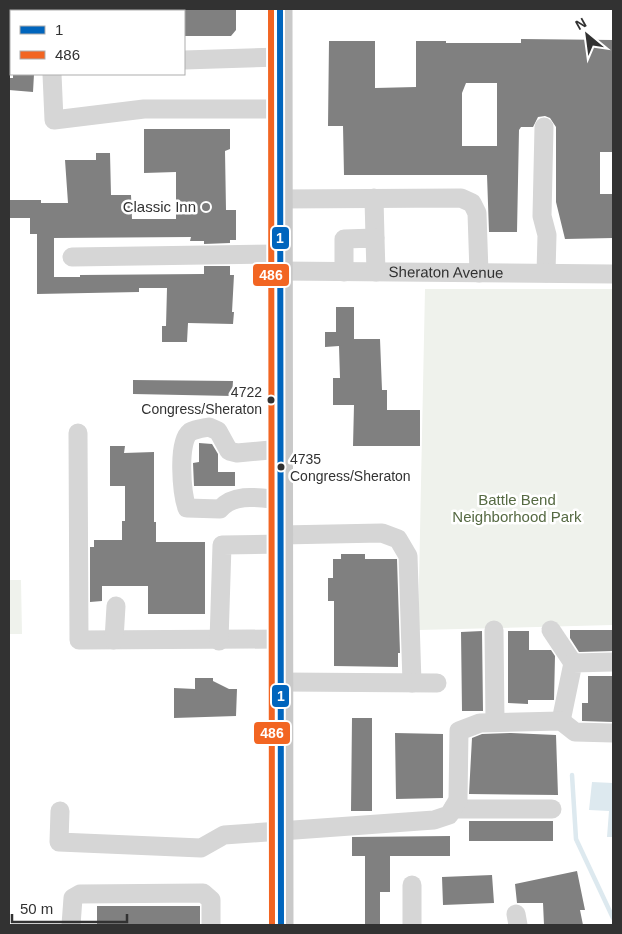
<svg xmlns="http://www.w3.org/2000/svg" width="622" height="934" font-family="Helvetica,sans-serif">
<rect width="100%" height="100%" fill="#fff"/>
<path fill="#eff2ec" d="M425,289H613V625L418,630Z
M9,580H21L22,634H9Z"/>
<path fill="#dde9ef" d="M592,782L613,783V837H607L609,811L589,810Z"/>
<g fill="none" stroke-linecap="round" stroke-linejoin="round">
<path stroke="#dde9ef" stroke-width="4.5" d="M572,775L576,839L613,918"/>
</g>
<path fill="#808080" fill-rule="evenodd" d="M184,9H236V30L231,36H185Z
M521,39L613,40V152H600V194H613V238L565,239L556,202V127L550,118L545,116L538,117L533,127H521L519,130L517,232H489L487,175H344L343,126H328L329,41H375V88L416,87V41H446V43H521ZM466,83H497V146H462V93Z
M13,74H34L33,92L9,90V78H13Z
M144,129H230V149L225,151L226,210H236V240H230V243L204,244V241H190L191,237L54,238V277H80V275L202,274H204V266H230V275H234L232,312H234L233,324L188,323L187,342H162V326H166L167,288H139V292L37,294V234H30V218H9V200H41V203H68L65,160H96V153H110L111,195H131L132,219H176V172L144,173Z
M336,307H354V339H380L382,390H387V410H420V446H353L354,405H333V378H340L339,346L325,347V332H336Z
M133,380L233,381L232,396L133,394Z
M199,443L212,444L218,454V472H235V486H194L193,463L199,462Z
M110,446H125L124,453L154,452V522H156V542H205V614H148V586H102V601L90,602V547H94V540H122V521H125V486H110Z
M341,554H365V559H397L400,653H398V667L334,666V601H328V578H333V559H341Z
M570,630H613V651L579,652L570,638Z
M482,631L483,711H462L461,632Z
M508,631H529V650H551L555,656L554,700H528V704L508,703Z
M588,676H613V722L582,721V703H588Z
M195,678H213V681L229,689H237L236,716L174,718V688L195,689Z
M352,718H372V811H351Z
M395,733L443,734V798L396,799Z
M511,733L556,735L558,795L469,794L472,738L482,734Z
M469,821H553V841H469Z
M450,836V856H390V892H380V925H365V856H352V837Z
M577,871L585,910H580L583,925H544L543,903H517L515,884Z
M492,875L494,903L443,905L442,877Z
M97,906H200V925H97Z"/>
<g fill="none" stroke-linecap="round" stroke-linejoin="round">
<g stroke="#d6d6d6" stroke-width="19">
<path d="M184,60L280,57"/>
<path d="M52,74L54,120L144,109H280"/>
<path d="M544,127L542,216L547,235L546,273"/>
<path d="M374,198L375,238"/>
<path d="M280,199L461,198L472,203L477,213L479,273"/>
<path d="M72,257L280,254"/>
<path id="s1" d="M280,271L613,274"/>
<path d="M344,272V239L375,238L376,272"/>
<path d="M78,433L79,640L281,639"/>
<path d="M281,449L237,453L229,451L218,431L209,427C204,428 195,429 190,432C177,442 182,494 187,508L220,509C235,492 260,498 281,500"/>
<path d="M281,535L382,533L398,539L408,556L412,683"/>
<path d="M494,630L495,722"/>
<path d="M551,630L573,663"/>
<path d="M114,640L116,606"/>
<path d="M219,641L222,545L281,544"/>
<path d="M281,682L437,683"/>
<path d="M561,721L573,663L613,662"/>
<path d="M453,809H552"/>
<path d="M60,811L59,842L201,848L224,835L434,820L449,815L458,800L459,731L480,723L561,721L575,732L613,733"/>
<path d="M516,914L518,925"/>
<path d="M71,925L73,898L80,894L203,893L211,900V925"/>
<path d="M412,925V885"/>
</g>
<path stroke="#c9c9c9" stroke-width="25" d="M280,9L281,925"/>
<defs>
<path id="bus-1" d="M280,9L281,925"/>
<path id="bus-2" d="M271,9L272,925"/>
</defs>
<use href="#bus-1" stroke="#fff" stroke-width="10"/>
<use href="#bus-2" stroke="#fff" stroke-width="10"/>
<use href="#bus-1" stroke="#0065bd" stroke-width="6"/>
<use href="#bus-2" stroke="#f26522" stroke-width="6"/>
</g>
<circle fill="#7a7a7a" stroke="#fff" stroke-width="2" cx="206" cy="207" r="5"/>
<g fill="#323232" stroke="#fff" stroke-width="2">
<circle cx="271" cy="400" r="4.5"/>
<circle cx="281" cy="467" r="4.5"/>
</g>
<g text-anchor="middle" stroke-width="5" stroke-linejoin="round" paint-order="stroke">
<g font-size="14" fill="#323232" stroke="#fff" text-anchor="end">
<text x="262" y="397">4722<tspan x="262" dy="17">Congress/Sheraton</tspan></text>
<text x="290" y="464" text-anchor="start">4735<tspan x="290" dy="17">Congress/Sheraton</tspan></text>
</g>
<g font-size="15" fill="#323232" stroke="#fff" text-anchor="end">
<text x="196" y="212">Classic Inn</text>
</g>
<g font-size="15" fill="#323232" stroke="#fff">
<text dy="5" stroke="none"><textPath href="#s1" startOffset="166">Sheraton Avenue</textPath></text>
</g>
<g font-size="15" fill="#566a43" stroke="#fff">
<text x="517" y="505">Battle Bend<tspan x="517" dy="17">Neighborhood Park</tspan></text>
</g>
</g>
<g stroke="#fff" stroke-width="2">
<rect x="271" y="226" width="19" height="24" rx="5" fill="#0065bd"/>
<rect x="252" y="263" width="38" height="24" rx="5" fill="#f26522"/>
<rect x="271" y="684" width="19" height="24" rx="5" fill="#0065bd"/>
<rect x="253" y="721" width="38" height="24" rx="5" fill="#f26522"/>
</g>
<g font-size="14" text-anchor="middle" font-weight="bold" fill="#fff">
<text x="280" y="243">1</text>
<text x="271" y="280">486</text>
<text x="281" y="701">1</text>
<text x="272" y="738">486</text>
</g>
<rect width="622" height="934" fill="none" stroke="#323232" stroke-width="20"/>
<rect x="10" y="10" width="175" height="65" fill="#ffffff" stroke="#adadad"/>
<rect x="20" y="26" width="25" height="8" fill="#0065bd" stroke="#adadad"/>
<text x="55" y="35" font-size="15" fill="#323232">1</text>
<rect x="20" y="51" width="25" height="8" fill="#f26522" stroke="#adadad"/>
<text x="55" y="60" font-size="15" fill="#323232">486</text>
<g transform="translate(587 35) rotate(331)" stroke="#ffffff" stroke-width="4" paint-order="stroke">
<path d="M0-4L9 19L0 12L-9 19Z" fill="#323232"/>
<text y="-8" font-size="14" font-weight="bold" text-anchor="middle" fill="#323232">N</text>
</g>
<path d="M12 914v8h115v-8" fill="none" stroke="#323232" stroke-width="2.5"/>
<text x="20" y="914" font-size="15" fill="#323232" stroke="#ffffff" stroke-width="4" paint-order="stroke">50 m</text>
</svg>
